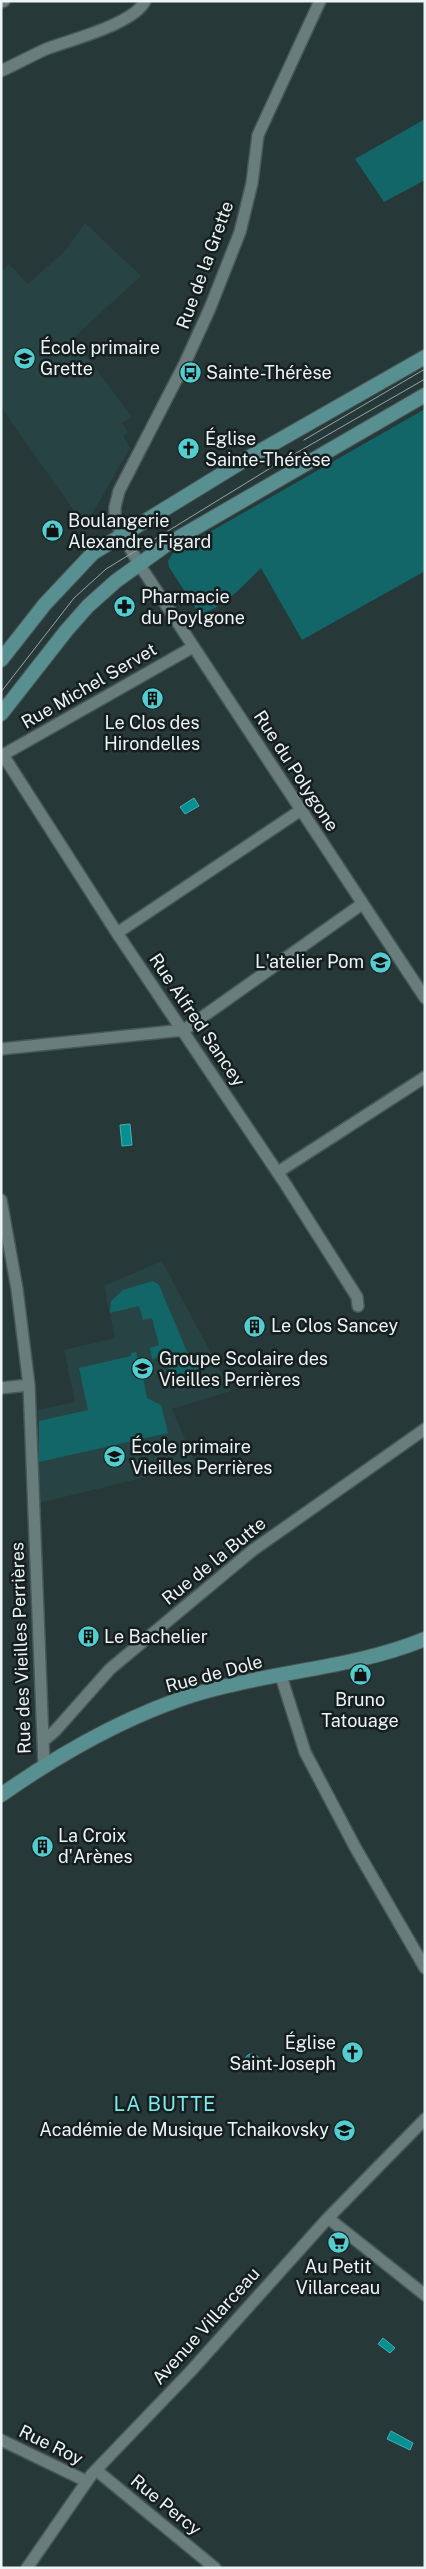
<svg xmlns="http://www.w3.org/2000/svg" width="426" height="2569" font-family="'Public Sans',sans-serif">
<rect width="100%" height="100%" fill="#273839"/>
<path fill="#284343" d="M85,223L141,276L73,338L132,417L122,423L128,432L123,436L130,448L90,517L86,515L82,522L1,407V272L9,264L28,284L65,251Z
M162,1261L231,1391L172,1409L196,1465L39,1503L38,1410L75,1402L64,1350L115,1338L104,1286Z"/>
<path fill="#136668" d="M425,119V180L384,202L355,159Z
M425,409V571L302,640L261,568C244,585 224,607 200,615L169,567L168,561L173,553Z
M153,1281L159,1285L188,1354L205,1353L209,1367L171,1377L167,1362L159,1357L152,1359L150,1348L159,1345L152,1318L143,1320L139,1306L110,1313L111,1301L123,1290Z
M136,1352L140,1365L142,1367L141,1368L147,1398L161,1405L168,1433L39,1462V1421L88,1410L79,1368L131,1356V1353Z"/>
<path fill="#079093" stroke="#4baeb0" d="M194,798L199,806L185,814L180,807Z
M130,1124L132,1145L122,1146L120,1125Z
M244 2062a8 8 0 1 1 16 0a8 8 0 1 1-16 0Z
M383,2338L395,2348L390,2353L378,2344Z
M391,2431L413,2443L410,2450L387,2439Z"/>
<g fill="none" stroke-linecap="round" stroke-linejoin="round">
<defs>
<path id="minor" d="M320,1L258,135L252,183L240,232L210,308L185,363L119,491L115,507V521L139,564L425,998
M1,2L4,1
M1,71C16,64 31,56 46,49C70,40 134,24 145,1
M3,755L117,933L286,1185L357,1297L358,1306
M1,756L193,647
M117,933L301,810
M1,1049L184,1030L362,904
M278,1172L425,1077
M1,1200L17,1289L29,1385L44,1766
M1,1388L29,1385
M281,1676L305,1752L355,1847L425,1968
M43,1741L55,1731L110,1669L253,1550L425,1429
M328,2218L425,2295
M1,2440L86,2481
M96,2470L215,2568
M27,2568L92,2474L190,2372L328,2218L425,2119"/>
<path id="secondary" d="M1,660L45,604L93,553L248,458L425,357
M1,714L66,631L88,606L116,581L166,545L425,395
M1,1795C61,1753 125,1716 196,1694C271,1671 352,1669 425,1639"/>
</defs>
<use href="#minor" stroke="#485757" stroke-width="14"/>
<use href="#secondary" stroke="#485757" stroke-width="16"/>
<use href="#minor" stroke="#697d7d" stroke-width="11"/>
<use href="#secondary" stroke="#589092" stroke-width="14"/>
<path stroke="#96a3a3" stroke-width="1" d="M304,440L425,369
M1,692L74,598L106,569L277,464L425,379"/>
</g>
<defs>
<symbol id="school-disc" viewBox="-11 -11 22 22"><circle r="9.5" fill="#52cdd0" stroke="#161e1e"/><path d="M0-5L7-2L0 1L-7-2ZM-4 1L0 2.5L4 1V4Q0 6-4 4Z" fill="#111"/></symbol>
<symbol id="bus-disc" viewBox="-11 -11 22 22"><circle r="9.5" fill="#52cdd0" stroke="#161e1e"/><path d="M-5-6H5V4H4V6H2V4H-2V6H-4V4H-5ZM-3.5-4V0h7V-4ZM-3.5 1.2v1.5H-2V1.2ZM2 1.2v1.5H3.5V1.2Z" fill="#111"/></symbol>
<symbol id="church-disc" viewBox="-11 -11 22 22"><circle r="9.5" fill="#52cdd0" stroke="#161e1e"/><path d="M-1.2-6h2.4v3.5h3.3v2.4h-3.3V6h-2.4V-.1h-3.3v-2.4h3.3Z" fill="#111"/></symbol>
<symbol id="shop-disc" viewBox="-11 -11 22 22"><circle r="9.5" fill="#52cdd0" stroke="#161e1e"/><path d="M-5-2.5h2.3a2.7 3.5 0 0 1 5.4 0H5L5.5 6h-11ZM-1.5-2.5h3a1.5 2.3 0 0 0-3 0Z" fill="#111"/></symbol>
<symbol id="pharmacy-disc" viewBox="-11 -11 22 22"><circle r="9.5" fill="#52cdd0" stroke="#161e1e"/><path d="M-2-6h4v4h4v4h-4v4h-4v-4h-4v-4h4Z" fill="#111"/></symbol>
<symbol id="building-disc" viewBox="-11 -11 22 22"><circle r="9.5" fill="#52cdd0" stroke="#161e1e"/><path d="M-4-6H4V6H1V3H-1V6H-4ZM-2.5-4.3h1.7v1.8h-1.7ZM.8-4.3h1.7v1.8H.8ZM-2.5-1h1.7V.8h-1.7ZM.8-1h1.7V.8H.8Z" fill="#111"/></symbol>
<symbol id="supermarket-disc" viewBox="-11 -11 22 22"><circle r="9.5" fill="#52cdd0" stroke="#161e1e"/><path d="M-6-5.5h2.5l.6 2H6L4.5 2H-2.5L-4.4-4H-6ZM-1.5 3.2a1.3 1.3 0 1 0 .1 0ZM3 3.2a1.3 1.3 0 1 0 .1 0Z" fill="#111"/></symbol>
</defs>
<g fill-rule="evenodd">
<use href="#school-disc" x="12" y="346" width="25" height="25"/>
<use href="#bus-disc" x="178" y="360" width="25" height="25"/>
<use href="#church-disc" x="176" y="436" width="25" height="25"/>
<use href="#shop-disc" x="40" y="518" width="25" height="25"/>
<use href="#pharmacy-disc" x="112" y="594" width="25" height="25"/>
<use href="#building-disc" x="140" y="686" width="25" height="25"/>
<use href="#school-disc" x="368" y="950" width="25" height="25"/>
<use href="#building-disc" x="242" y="1314" width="25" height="25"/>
<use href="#school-disc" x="130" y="1356" width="25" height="25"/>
<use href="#school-disc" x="102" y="1444" width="25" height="25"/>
<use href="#building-disc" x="76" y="1624" width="25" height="25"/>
<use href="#shop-disc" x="348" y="1662" width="25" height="25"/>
<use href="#building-disc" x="30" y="1834" width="25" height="25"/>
<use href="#church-disc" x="340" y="2040" width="25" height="25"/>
<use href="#school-disc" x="332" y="2118" width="25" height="25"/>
<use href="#supermarket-disc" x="326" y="2230" width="25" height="25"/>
</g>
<g text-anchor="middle" stroke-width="5" stroke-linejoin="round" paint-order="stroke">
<g font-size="18" fill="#ebf5f5" stroke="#161e1e">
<text transform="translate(205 265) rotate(-70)" y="6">Rue de la Grette</text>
<text transform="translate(89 686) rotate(-30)" y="6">Rue Michel Servet</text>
<text transform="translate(296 771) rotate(57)" y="6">Rue du Polygone</text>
<text transform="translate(197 1020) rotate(56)" y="6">Rue Alfred Sancey</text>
<text transform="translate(214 1561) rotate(-39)" y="6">Rue de la Butte</text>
<text transform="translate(21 1648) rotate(-92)" y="6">Rue des Vieilles Perrières</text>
<text transform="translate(214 1674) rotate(-15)" y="6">Rue de Dole</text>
<text transform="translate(206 2326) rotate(-48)" y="6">Avenue Villarceau</text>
<text transform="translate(51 2445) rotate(26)" y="6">Rue Roy</text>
<text transform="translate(166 2505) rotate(39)" y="6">Rue Percy</text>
</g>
<g font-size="18" fill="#ebf5f5" stroke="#161e1e" text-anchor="start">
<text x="40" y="354">École primaire<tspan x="40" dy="21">Grette</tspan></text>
<text x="206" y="379">Sainte-Thérèse</text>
<text x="205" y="445">Église<tspan x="205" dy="21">Sainte-Thérèse</tspan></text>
<text x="68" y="527">Boulangerie<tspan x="68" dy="21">Alexandre Figard</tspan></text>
<text x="141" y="603">Pharmacie<tspan x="141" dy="21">du Poylgone</tspan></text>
<text x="152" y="729" text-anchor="middle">Le Clos des<tspan x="152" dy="21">Hirondelles</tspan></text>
<text x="364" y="968" text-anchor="end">L'atelier Pom</text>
<text x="271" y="1332">Le Clos Sancey</text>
<text x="159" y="1365">Groupe Scolaire des<tspan x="159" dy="21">Vieilles Perrières</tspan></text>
<text x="131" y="1453">École primaire<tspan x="131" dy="21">Vieilles Perrières</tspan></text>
<text x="104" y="1643">Le Bachelier</text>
<text x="360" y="1706" text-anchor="middle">Bruno<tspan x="360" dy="21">Tatouage</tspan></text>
<text x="58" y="1842">La Croix<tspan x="58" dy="21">d'Arènes</tspan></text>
<text x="336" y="2049" text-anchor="end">Église<tspan x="336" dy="21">Saint-Joseph</tspan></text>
<text x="329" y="2136" text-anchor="end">Académie de Musique Tchaikovsky</text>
<text x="338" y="2273" text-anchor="middle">Au Petit<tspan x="338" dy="21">Villarceau</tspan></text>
</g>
<g font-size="20" letter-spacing="1" fill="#7de9ec" stroke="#161e1e">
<text x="165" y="2111">LA BUTTE</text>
</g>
</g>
<rect width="426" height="2569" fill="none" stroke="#ebf5f5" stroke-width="5"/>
</svg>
